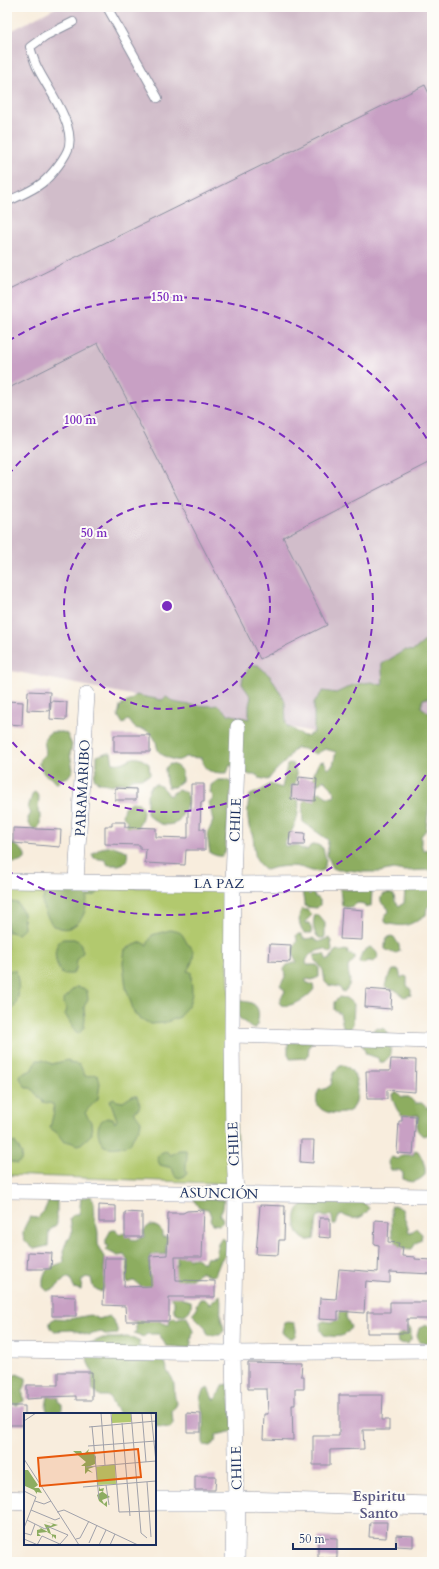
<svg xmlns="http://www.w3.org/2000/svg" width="439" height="1569" font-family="Cardo,serif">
<rect width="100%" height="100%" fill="#fdfcf7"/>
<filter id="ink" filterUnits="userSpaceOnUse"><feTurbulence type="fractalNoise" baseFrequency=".025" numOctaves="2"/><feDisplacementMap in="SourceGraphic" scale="8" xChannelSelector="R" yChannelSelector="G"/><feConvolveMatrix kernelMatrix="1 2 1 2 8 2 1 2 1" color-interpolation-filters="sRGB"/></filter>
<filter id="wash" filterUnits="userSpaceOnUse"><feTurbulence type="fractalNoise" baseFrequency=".012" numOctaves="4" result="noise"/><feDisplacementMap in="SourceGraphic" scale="16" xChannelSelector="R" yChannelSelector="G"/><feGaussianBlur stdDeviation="0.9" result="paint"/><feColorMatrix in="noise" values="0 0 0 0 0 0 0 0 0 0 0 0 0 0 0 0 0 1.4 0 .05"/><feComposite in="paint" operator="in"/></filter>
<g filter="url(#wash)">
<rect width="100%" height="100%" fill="#f8eddd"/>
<path fill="#d1bdca" d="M57,7H432V756L7,670V33Z"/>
<path fill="#b2c96e" stroke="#667c66" d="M7,887L224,888L239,1184L7,1175Z"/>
<path fill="#8dad61" stroke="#546e60" d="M426,640L432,643V697L423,699L421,707L432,715V795L429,806L426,830L421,836V843L423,850L432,849V870L404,871L393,869L380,872H363L348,870H338L333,868L327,855L328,840L303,822C302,803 301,797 320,792L327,797H334L335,794L332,788L324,780L319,784H315C311,776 316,769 319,762L324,761L328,769L333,765L336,752L325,749L316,754L304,749L296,748C290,753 289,758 284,763C277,769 274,772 268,780L259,778L257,775H250L230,765L227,773C220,773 208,773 205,767C203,764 203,761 201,758L185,757C180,761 176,761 171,759C150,751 162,745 151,734C144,727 139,731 134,727C132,725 131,722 128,720L123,724L118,716L120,706L131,700L136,695L162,700L166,697C169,698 171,701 174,702C184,705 207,707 218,705L228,714L249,719V705L251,697L242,684L243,677L251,665H258L271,677L285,701L286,724L288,727C300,730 300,742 314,732V702L323,691L336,693L353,685L371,682L382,685C384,679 381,670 382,664L405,650L413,651Z
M51,732H63L67,734L72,745L70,754L73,770L68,777L61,779L58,783H55L51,778L44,774L39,764L40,759L45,755C48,745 38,740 51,732Z
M105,753H111L113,763C130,766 130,749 149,764L150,775L141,778L132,779L127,783H117L111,785C106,783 102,784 98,782C91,779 95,774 96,769C97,765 97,760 97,756Z
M292,763C297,769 297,777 295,785L290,787C292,789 296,792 297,794C303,810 293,832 284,844L285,846H292L296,845L302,849L307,850L310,846L316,844L323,848L326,860L324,870C313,874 309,869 299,867C289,865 275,867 266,870C253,862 255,851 253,837C252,833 250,830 249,826C247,814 247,807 250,795L262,790L270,784L282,788L287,765Z
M170,764L175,765L182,771V781L174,787H168L166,782L165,768Z
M218,780H226L232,783L226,841C226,855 224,860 210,853L207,835L213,821L209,802L212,801L213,796L210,793L211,785Z
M156,784C163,787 166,790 169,796L177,790L186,792C191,805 184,811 178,822C164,828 158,824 147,814V795L151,786Z
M35,792L39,796L38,813L40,814V824L37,830C31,828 28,824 28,818L31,813L28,809C28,807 32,795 33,793Z
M132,802L139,803L143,811C143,820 138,824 136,832L127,827V821L122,816L124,807Z
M13,844C19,847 26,851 25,859C19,863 13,865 7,860V845Z
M113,846L127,851L128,858L127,862L119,865H108L105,860L94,858L92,854L101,848Z
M432,883V903L427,908L426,915C408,926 406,928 386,923L384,919L386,914L389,912L388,908C375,902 381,889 394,895L395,901L399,906L404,903L405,890Z
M48,889L99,890L96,895L87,897C87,910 82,924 69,928C64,930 58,927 53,926C45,913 37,903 48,889Z
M340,889L372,891L371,906L366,908L364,904L358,903C352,906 349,909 342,906Z
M302,890L312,891L315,897L318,898L320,900V905L317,908L306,907L304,903Z
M7,901L17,903L23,912L24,929L18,934L7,931Z
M302,909L307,910L312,915L306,921V923H310L312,933H304C299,928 297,915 302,909Z
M315,915H318L325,923V936L324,938H319C313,933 312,923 315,915Z
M170,930C183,932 181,933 187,943C189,947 189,943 191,947C197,955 191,965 187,971L191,972C191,983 194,994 189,1004C186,1009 182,1011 180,1017L164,1023L150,1024L135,1015L126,988L123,963L125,949L142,942L147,945L152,935Z
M299,934H301L304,939L313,938L318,942L329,938L331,941L332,951L330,953L325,949C316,951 308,953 306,962L307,965H317L319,968V977L312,980L306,979V982L313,985L314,989C308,998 292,1008 281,1005L279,1002L285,991L280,985L285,977L284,969L287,965L297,962C293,956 290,948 297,942L296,935Z
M391,936L394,937L399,945L400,951C395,955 390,952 385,949C385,943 385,938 391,936Z
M63,939H74L80,942L83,952L77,960L76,969L73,974H62C55,965 51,945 63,939Z
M370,947C377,951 381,956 374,962L368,961L363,964L359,962C360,954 364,950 370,947Z
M337,950L341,952L345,950L348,951V954L355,956V959L348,967C348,978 354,982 344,992L342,991L339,987L328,985L325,982L323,970L314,958L315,955L324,954L327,960L330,959L334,952Z
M12,970L16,971C20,989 21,1003 7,1016V971Z
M393,970H399L401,978L404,976L407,977V985L411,990V995L404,997L397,992L396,990L385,987L387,979Z
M76,987L83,988L87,991L88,999L84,1007L85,1018L84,1027L79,1034L76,1033L65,1014L67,1010L64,1004V998L68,996L69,993Z
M339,997L346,998L354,1004L353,1024L349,1031L344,1030L340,1014L334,1010V1002Z
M238,998L241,1001C260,1002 261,1012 256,1028H251L236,1015Z
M375,1028L385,1029L391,1043V1055L384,1062H379L378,1058L366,1054L362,1044L365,1032L373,1031Z
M313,1040L309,1047L308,1056L306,1058L290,1059L288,1054V1043Z
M37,1060H43L52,1064L68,1060L70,1063L80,1065L85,1076H88L95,1074L98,1076L100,1083L98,1099L88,1109L85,1113L91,1122L92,1134L81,1144L77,1145L70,1142H64L57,1133L50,1128L54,1111L53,1104L43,1102L31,1088H26L20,1078V1075L32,1070Z
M342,1065C348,1065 353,1072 355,1077C357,1081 357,1085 357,1089C357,1095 357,1103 353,1108C346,1118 306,1116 319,1090L325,1089L331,1085C332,1077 334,1069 342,1065Z
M395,1092L398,1093L402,1097H409L415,1103H422L427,1108L432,1107V1133L423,1136C412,1127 419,1126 418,1115C414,1115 412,1116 408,1116C398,1118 394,1103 392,1096Z
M132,1096H137L140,1105L138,1110H135V1113L141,1121C141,1131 132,1134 131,1143C123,1147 113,1149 104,1146C95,1135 95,1116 113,1118L115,1123L117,1120L110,1100L114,1098L117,1101L123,1102Z
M15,1142L22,1154L21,1161L17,1164L9,1161L7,1162V1145Z
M179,1150H186C189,1159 184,1165 187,1173L185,1176L179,1178L175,1176L172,1168L160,1165L157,1158C159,1154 161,1152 166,1151L171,1155Z
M415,1150L418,1151C423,1159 426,1166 425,1175C418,1182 411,1184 403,1179V1173L399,1170H391C388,1165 386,1161 392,1157L397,1159L402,1155H413Z
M91,1196C96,1205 94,1212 95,1221C96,1225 98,1229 98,1233C98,1244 97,1250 105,1256L104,1270L107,1283L101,1292L93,1287L91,1278L86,1277L82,1280L81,1290L74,1288L70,1278H66L54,1289L47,1291L43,1287C42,1268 49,1268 64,1262L63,1251L67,1240L70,1238L72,1232L70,1218L74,1214H79L81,1198Z
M194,1197L224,1200L223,1208L220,1214V1216L222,1217L223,1222L219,1225L213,1224L210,1220L211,1216L208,1209C200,1209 195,1206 194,1197Z
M315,1197L325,1203L330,1199L336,1203L349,1204L352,1201L364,1203L369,1208C364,1220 351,1221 342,1214L339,1216L336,1224H333L332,1217L330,1215L326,1217L320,1215L317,1219L314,1239C297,1246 291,1219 299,1208C303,1203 310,1201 315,1197Z
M57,1200V1224L49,1231L48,1246L34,1249C19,1238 21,1232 30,1217L37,1218L44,1211L48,1202Z
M394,1205L402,1209C404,1218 407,1223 409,1232H412L416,1228L422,1234L421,1240L416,1243L412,1249H401L392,1236L391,1206Z
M150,1225C157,1226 163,1228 162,1237H169L168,1241L166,1243V1254L150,1255L149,1275L152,1279L174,1266L177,1265V1256L185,1255L190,1259L196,1258L202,1262H205L206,1258L216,1257L218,1244L221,1238L224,1239L227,1243L226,1255L221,1260L215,1275L211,1276L201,1272L192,1279H183L182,1298L183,1299L191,1301C192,1308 190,1312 184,1315L178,1314L174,1311V1301L170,1296L143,1288L134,1281L128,1283L127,1282C125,1272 132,1264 124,1255L118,1256L106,1250L109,1246L106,1245V1239L111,1230H116L120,1235L122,1233L128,1234L132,1240L134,1239L136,1240L139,1238L144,1237V1230Z
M220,1295C222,1302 220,1311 221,1318C222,1323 224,1326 224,1331L220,1335H208L205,1327L192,1314L197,1308L196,1305L200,1299H205L210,1304Z
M340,1309L347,1310L346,1317L351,1327C346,1339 335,1337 324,1335L321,1331L320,1323L324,1321L331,1322L339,1319Z
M90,1315L99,1319L109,1316C114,1320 117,1327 118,1334L107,1335L101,1332L89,1335L72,1330L54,1331L50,1328V1322L54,1318L70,1319Z
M159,1317L160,1322L169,1325L170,1319L175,1317L176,1319L182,1317H187L193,1331L190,1348L166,1346L159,1334H147L143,1337L134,1333L136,1331V1322L129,1321V1320Z
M288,1322L294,1323C301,1338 289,1343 282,1332L284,1323Z
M427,1325L432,1327V1343L428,1344L419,1342L417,1336L419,1328Z
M408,1326L411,1329V1340L407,1344L398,1343L397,1337L398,1335L404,1333Z
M126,1337L132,1338L140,1342L138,1346C151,1350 167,1355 167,1371C179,1384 171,1391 177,1404L172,1412L173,1424L170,1428L155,1426V1414H119L108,1396H101L93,1391L92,1371L88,1363L85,1345L103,1338H120Z
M17,1374L26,1378C27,1387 22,1389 23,1394C23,1396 24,1399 24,1401L17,1405L13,1404L11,1397L13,1390L10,1388L9,1385L11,1377Z
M228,1384L234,1431L216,1435V1441L210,1446L203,1445V1414L200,1400L201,1395L203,1391L208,1388L213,1399H216C220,1394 219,1390 223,1385Z
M48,1396H56L59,1398V1402L62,1404V1410L58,1414H48L46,1407Z"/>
<g id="blocks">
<path fill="#c8a0c4" d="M425,85L432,100V461L283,537L327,625L260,659L98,343L7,389V291Z
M28,691L50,692L49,711L27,710Z
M7,701L23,702L22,725L7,724Z
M51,701L67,702L66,720L50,719Z
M114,735H150V752H114Z
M299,777L317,779L315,801L291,799L292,785L298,786Z
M191,784H204V802H201L200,829H205V850H186L185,865L145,863L146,849H140V845L105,844V826H112V822H125V827L156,828V837L188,838V809H191Z
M115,788L136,789V800H115Z
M13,828L61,830L60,847L13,843Z
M290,832L305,833L304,845H289Z
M342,908L363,910L362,940L340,939Z
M270,944L291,945L290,962L269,961Z
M366,989L392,991L391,1009L365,1007Z
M391,1059L416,1060L415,1092L387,1090V1099H367L366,1071H390Z
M402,1115L416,1116L413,1154L397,1153L399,1121H402Z
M301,1140H314L313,1163L300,1162Z
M99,1205L116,1206V1222H99Z
M260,1205L285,1206L284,1240H279L278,1255L256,1254Z
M204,1210L202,1257H175L176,1280L215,1281V1297H169V1321H126L125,1306L103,1305L105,1258H125L124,1287L151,1286L150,1256L167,1255L168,1213H183L187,1211Z
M125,1212L142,1213V1237H125Z
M320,1218H330V1238L319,1237Z
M375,1220L389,1221L388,1242L399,1243L398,1247H403L402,1256L415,1257V1259L432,1260V1274L390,1272V1283L366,1281L364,1313L338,1311V1320L319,1319L320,1298L336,1299L339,1269L378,1272L379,1245L374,1244Z
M28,1252L52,1253L51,1269H27Z
M52,1296L76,1297V1316H52Z
M390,1302H432V1319H407V1333H367V1312H390Z
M248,1362L302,1363L301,1376H304V1389H295V1405H292L293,1440L263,1439L264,1414H268L267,1389H248Z
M58,1372H92V1400H76V1396L42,1397V1398L27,1399V1385H58Z
M339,1395H383L382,1420H389V1430H363L364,1449L330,1450V1465H313V1436H339Z
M7,1406H25V1425H7Z
M187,1413L201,1414V1432H187Z
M195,1476H216L215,1490H195Z
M370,1522H387L386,1538L369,1537Z
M396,1535L413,1536V1547L396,1546Z
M318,1537L337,1538V1558H318Z"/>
</g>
</g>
<g filter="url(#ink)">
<use href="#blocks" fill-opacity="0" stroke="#8a8e9e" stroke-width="1"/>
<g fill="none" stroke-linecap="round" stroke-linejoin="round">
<defs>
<path id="service" d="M107,7L158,98
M7,202C18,196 32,191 42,183C51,176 67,156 69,146C74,122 47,88 37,67C34,61 32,53 30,47L45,36L73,22"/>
<path id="minor" d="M7,881L233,884L432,883
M76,881L87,694
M232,1035L432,1041
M7,1191L432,1196
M7,1350L233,1353L432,1351
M236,1501L233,1353L236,1194L233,1135L232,1035L233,884L238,727"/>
<path id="tertiary" d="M7,1500L25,1501
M155,1501H236L432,1506
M235,1562L236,1501"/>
</defs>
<use href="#service" stroke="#8a8e9e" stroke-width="10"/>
<use href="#minor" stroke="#8a8e9e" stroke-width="16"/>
<use href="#tertiary" stroke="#8a8e9e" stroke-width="20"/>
<use href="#service" stroke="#fff" stroke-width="8"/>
<use href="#minor" stroke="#fff" stroke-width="15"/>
<use href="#tertiary" stroke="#fff" stroke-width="19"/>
</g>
</g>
<g fill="none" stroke="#7b2cbf" stroke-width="2" stroke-dasharray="7 5">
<circle cx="167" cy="606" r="103"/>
<path d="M8 475A206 206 0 1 1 8 737"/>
<path d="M432 765A309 309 0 0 1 8 871M8 341A309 309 0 0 1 432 447"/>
</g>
<g text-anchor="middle" stroke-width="4" stroke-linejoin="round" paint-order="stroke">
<g font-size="14" fill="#1b2f5e" stroke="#fdfcf7">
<text transform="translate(82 788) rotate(-87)" y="5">PARAMARIBO</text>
<text transform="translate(235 820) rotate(-88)" y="5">CHILE</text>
<text x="219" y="888">LA PAZ</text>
<text transform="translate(233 1144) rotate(-92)" y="5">CHILE</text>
<text transform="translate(219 1193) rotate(1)" y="5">ASUNCIÓN</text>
<text transform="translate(236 1468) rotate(-91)" y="5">CHILE</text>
</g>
<g font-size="15" font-weight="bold" fill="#585782" stroke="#fdfcf7">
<text x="379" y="1501">Espiritu<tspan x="379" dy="17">Santo</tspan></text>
</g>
</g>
<g transform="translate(24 1413)">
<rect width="132" height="132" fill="#f8eddd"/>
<path d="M88,0H107V9L88,10ZM91,51L92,71L73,72L72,54Z" fill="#b2c96e"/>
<path d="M65,36L64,39L69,40L72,44L71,51L64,54H70L64,56L69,60L64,58L61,61V53H57L62,49L49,38H57L59,42ZM0,57H4L14,72L10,75H15L18,80L13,79V81L10,77L1,73ZM75,73L76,76L80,75L79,79L86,84L78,87L80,91L83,88V94L75,88L73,82L79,78H75ZM20,108L34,112L25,115L27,121L32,122V126L29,123L28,126V122L23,119L14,120L17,123H13V117L17,116L15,114L24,119L20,111L27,113L29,111Z" fill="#8dad61"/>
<path fill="none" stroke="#a0a1aa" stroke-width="1" d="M77,0L81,52M87,0L95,99L132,98M107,0L117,120L123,125M118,0L122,49M127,0L132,49M0,8L12,0M98,10L106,103M68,13L75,86M65,14L132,8M64,33L132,28M0,46L55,132M62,54L132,48M123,69L127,124M82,72L85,92M59,74L132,68M0,78L12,84L0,115M11,88L20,91L27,88M7,97L31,107L36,105M33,99L40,97L114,132M3,107L21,116L25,114L44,122M0,120L7,122L11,111M0,126L14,132M52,126L56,125L65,108M65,130L73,112M36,131L44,122M13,132L18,123L38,132M75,132L82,117M86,132L91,121"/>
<path fill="#e8590c" fill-opacity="0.15" stroke="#e8590c" stroke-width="2" d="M114,36L117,64L16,73L14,45Z"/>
<rect width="132" height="132" fill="none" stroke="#1b2f5e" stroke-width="2"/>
</g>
<circle cx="167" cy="606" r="6" fill="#7b2cbf" stroke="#fdfcf7" stroke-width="2"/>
<g font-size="12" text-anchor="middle" font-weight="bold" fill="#7b2cbf" stroke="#fdfcf7" stroke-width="4" stroke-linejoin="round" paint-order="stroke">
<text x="167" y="301">150 m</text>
<text x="80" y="424">100 m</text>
<text x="94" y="537">50 m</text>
</g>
<rect width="439" height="1569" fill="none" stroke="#fdfcf7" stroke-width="24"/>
<path d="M293 1543v6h103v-6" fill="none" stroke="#1b2f5e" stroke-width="2"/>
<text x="299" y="1543" font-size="12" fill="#1b2f5e" stroke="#fdfcf7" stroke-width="3" paint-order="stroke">50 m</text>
</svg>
